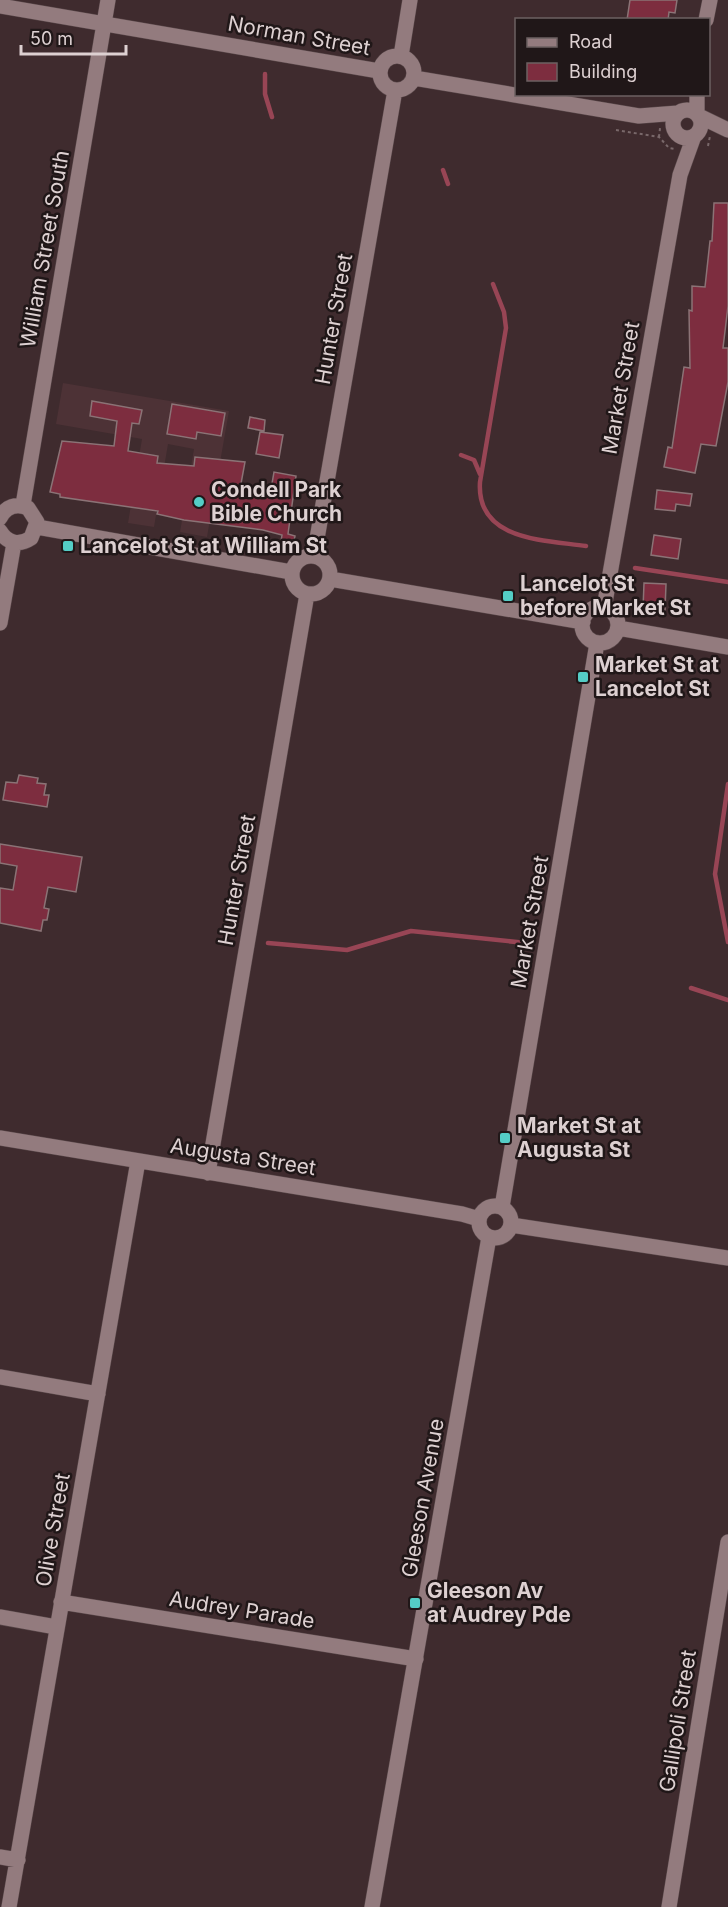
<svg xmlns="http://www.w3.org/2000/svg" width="728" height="1907" font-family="Inter,sans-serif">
<rect width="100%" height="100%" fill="#3f2b2e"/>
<path fill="#4d3236" d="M63,383L229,411L207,537L180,532L194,449L168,444L154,527L128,523L142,439L56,424Z"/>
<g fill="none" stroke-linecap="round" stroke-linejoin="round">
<path stroke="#984555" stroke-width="4.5" d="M265,74V94L272,117
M443,170L448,184
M493,284L504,312L506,328L480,482C476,541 545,540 586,546
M461,455L474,460L480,474
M635,568L728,582
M728,784L715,874L728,942
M268,943L347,950L411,931L526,943
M691,988L728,1000"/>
</g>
<path fill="#7d2d3f" stroke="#8b7376" stroke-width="1.5" d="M630,0H677L675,13L669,12L668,20H627Z
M714,203H728V306L723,348H728V382L716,446L701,444L695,473L664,467L668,447L672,448L684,367L690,368L689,310L692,311V286L705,287L710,241H712Z
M92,401L142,410L139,424L132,423L128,451L158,456L157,463L194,466L195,457L245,462L240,489L270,495L274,472L296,476L288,534L295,536L292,550L280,548L282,535L263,530L184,520L157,514L158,511L60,497V494L50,492L62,441L114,446L117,421L90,416Z
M172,404L225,413L221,436L197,432L196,439L167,434Z
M250,417L265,420L264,431L248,428Z
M260,432L283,435L279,458L256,454Z
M657,490L692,494L690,506L676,504L675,511L655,509Z
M654,535L681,539L678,559L651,555Z
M644,583L666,584L665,610L643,609Z
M19,775L38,778L37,783L46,784L44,795H49L47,807L3,800L6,782L17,783Z
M0,844L82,857L76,892L48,887L44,908L49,909L47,920H43L41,931L0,923V888L13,890L17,866L0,863Z"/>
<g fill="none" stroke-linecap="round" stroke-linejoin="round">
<defs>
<path id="minor" d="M0,6L379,71
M706,20L710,0
M380 73a17 17 0 1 1 34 0a17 17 0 1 1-34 0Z
M401,56L410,0
M414,78L639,116L678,113
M673 124a14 14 0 1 1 28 0a14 14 0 1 1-28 0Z
M697,114V94
M699,116L728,130
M23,505L108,0
M0,518C6,506 16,503 28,508L37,522L31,538C19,546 7,543 0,531
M37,527L291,572
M292 575a19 19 0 1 1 38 0a19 19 0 1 1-38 0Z
M314,556L395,90
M330,579L583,622
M582 625a18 18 0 1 1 36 0a18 18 0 1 1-36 0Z
M604,608L680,175L694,136
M0,623L14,543
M618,628L728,647
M0,1138L462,1214L479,1219
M208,1173L307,594
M479 1222a16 16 0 1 1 32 0a16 16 0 1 1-32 0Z
M502,1207L597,643
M511,1225L728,1258
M0,1377L98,1394
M61,1602L416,1659
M0,1617L56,1627
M0,1857L18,1860
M9,1907L138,1161
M372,1907L489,1237
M669,1907L728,1542"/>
</defs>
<use href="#minor" stroke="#59484a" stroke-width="16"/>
<path stroke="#79686a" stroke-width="2" stroke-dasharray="3 3" stroke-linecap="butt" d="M616,130L659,137L669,148L675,149
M659,137L660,128
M708,146L710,136"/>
<use href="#minor" stroke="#937b7e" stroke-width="15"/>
</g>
<g fill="#54cdc6" stroke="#201718" stroke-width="2">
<circle cx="199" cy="502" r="6"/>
<rect x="62" y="540" width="12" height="12" rx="3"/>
<rect x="502" y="590" width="12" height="12" rx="3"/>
<rect x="577" y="671" width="12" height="12" rx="3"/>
<rect x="499" y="1132" width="12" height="12" rx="3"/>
<rect x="409" y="1597" width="12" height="12" rx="3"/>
</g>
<g text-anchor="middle" stroke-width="5" stroke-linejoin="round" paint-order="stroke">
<g font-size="21" fill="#ddd0d1" stroke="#201718">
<text transform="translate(299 36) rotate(10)" y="7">Norman Street</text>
<text transform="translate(45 249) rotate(-80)" y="7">William Street South</text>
<text transform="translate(334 319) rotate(-80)" y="7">Hunter Street</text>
<text transform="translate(621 388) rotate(-80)" y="7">Market Street</text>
<text transform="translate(237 880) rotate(-80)" y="7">Hunter Street</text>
<text transform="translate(530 922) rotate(-80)" y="7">Market Street</text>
<text transform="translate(243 1157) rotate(9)" y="7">Augusta Street</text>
<text transform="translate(423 1498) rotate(-80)" y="7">Gleeson Avenue</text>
<text transform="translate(53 1530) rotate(-80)" y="7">Olive Street</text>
<text transform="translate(242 1610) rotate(9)" y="7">Audrey Parade</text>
<text transform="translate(678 1721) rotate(-81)" y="7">Gallipoli Street</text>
</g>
<g font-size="21" font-weight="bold" fill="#ddd0d1" stroke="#201718" text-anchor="start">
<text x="211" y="497">Condell Park<tspan x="211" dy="24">Bible Church</tspan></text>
<text x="80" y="553">Lancelot St at William St</text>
<text x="520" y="591">Lancelot St<tspan x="520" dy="24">before Market St</tspan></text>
<text x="595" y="672">Market St at<tspan x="595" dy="24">Lancelot St</tspan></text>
<text x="517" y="1133">Market St at<tspan x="517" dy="24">Augusta St</tspan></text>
<text x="427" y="1598">Gleeson Av<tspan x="427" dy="24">at Audrey Pde</tspan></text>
</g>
</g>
<rect x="515" y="18" width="195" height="78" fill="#201718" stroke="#6c6162" stroke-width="1.5"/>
<rect x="527" y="38" width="30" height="9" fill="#937b7e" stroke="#6c6162" stroke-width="1.5"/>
<text x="569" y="48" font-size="18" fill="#ddd0d1">Road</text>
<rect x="527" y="63" width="30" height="18" fill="#7d2d3f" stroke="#6c6162" stroke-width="1.5"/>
<text x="569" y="78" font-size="18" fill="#ddd0d1">Building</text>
<path d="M21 45v9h105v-9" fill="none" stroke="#ddd0d1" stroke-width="3"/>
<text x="30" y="45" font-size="18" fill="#ddd0d1" stroke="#201718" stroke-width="4.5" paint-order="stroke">50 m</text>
</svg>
